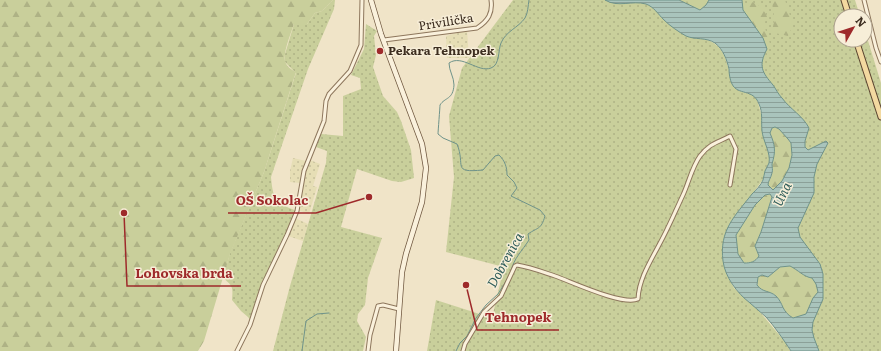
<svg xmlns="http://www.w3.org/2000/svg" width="881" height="351" font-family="Literata,serif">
<defs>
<pattern id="farmland-dots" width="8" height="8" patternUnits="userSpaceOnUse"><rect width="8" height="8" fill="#e6deb5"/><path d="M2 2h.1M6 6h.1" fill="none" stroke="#c6bf9b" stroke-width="1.8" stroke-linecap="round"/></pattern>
<pattern id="grass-dots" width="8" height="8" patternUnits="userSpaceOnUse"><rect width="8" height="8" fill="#c9cf9b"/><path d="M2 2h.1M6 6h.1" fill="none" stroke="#aeb285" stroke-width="1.8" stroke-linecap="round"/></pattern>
<pattern id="forest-firs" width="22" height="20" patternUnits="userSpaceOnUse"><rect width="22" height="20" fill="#c9cf9b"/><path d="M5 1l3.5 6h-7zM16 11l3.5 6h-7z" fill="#aeb285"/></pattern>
<pattern id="water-rules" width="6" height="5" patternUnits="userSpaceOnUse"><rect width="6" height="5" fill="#a9c4bc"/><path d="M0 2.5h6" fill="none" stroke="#8ba098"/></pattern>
</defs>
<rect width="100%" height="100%" fill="#f0e4c8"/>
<path fill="url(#farmland-dots)" d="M467,30L469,58H447L446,36Z
M293,158L306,161L301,173L300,183L290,182V171Z
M310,160L320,164L313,186L317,187L309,214L298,210L303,185H306H303V177Z
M295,218L308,224L303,241L288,236Z"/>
<path fill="url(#grass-dots)" d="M333,0H335L334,9L308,69L271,177C273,201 276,203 297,211L266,277L251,321L248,317L241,311L232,300C233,287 233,286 223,278L230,253L264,172L296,73L285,62V54L294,24H307L315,13L322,11Z
M513,0H651L701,38C722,43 725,55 730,74C730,78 731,83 734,86C739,93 748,92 756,96L769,142L771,159L767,174L745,204L726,273L734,288L759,311L786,343L790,351H427L436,300L492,318L504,267L446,252L454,177L449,116L462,68Z
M738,0H855L860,16H841V40H865V31L881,83V351H818L812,343L797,236L804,152L765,80L748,23Z
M366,24L377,31L374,36L376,55L373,67L383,96L397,112L401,121L411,150L414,178L401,182L392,181L357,169L341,227L382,238L368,278L365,305L358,314L357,321L366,337L363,351H273L290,286L326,163L327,151L316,147L321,134L343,136V96L361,89L360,78L351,75L364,49Z"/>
<path fill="url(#forest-firs)" d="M0,0H333L322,11L315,13L307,24H294C291,33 283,52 285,61C286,66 292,70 296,72L264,172L230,254L204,341L198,351H0Z
M679,0H709V1L706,5L700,10Z
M771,0H785L793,25L788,36L771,32C776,21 774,11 771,0Z
M752,2L762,7L767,16L764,25L771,47L767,49L763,38L743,10Z
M775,127L779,128L788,139L791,143L792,155L789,168L782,181L773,190L768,185C768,181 771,178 772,174C773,170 772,167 772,164C775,151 775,145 770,133L772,128Z
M770,194L772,197L761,232L755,246L759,256C755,262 751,263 743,263L738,254L736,235L755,205L765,195Z
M790,266C798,270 804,277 812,278L816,284L818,292L813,298L806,314L793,318C780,310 784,303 775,295C770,291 761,292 758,286C757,283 758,280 758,277L762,275L768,277L780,267Z"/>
<path fill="url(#water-rules)" stroke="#6f938a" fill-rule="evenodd" d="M605,0H679L700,10L706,5L709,0H742L743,10L763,38L767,49C758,66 762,72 773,85C776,89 778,94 782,98C790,109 803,116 809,128L805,141V147L808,150L826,141L828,143L817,164L814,177V193L798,228L800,237L820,264L823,274V299L813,322L812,330L814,338L819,351H791C783,339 775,327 766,317C761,312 755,308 750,303C737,293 725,277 723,261C719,230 735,216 752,194C756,190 761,185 763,180C764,177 764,174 765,171C766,168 768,166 769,163C771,153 763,141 762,131C761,122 763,112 759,104C753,88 738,96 732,84C730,80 729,74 729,69C727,60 723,49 715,43C706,37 695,40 686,36C679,32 670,26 664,20C658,14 654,7 646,4C632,0 618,8 605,0ZM775,127L779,129L788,139L791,143L792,155L789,168L782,181L773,190L768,185C768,181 771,178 772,173C773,170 772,167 772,164C776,151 775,145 770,133L772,128ZM770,194L772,197L761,232L755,246L759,256C755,262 751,263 744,263L738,254L736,235L755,205L765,195ZM790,266C798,270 804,277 812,278L816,284L818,292L813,298L806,314L793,318C781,311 784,304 776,296C769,290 763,293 757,285L758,277L762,275L768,277L780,267Z"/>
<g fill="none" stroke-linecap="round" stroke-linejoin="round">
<path stroke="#6f938a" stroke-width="1" d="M511,271C514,258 522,251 529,240L528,234C538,227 541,230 545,216L540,210L511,196L517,188L514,182L507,175C507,167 505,161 499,155L495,156L483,170C451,173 466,166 457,144L443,138L438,134C438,132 440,107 440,105C445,97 453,100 454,85C454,77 449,71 449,63C462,54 478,73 491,68C500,65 498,50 501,43C506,31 518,28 525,18C528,13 528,6 529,0
M302,351L306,321L317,314L329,313
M456,351L460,343L467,336L476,318L486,305L498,294L508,278"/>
<defs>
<path id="street" d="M864,0L876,48L881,62
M384,40L477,28C488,21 493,13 491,0
M237,351L250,325L263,285L287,235L297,211L304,171L324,121L326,101L329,94L350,71L361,45L362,0
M368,351L370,335L378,306L383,305L399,309
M463,351L465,344L484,312L501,296L515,266L517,265C530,267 543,272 555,276C572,282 623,306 638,299C639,279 650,262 659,245C668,229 675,212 683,195C689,182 692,167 700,156C710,143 717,143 730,136L736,149L730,185"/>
<path id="secondary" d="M371,0L381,34L422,144L426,168L422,202L406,254L402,272L396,351"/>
<path id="primary" d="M844,0L849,16
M856,40L881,117"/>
</defs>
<use href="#street" stroke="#8d765c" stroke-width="5"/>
<use href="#secondary" stroke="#6f573f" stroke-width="6"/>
<use href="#primary" stroke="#5b4430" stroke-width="7"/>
<use href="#street" stroke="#faf1dc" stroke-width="3"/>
<use href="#secondary" stroke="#faf1dc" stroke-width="4.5"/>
<use href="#primary" stroke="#f3d9a0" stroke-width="5"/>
</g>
<circle fill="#9e2a2b" stroke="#f7eed8" stroke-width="1.5" cx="380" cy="51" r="4"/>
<g text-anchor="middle" stroke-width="3" stroke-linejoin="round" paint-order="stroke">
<g font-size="12" fill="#3d2e20" stroke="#f7eed8">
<text transform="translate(446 22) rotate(-9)" y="4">Privilička</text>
</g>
<g font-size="12" font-weight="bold" fill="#3d2e20" stroke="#f7eed8" text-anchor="start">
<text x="388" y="55">Pekara Tehnopek</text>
</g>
<g font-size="13" font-style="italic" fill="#2f5d5a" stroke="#f7eed8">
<text transform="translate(782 194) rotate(-64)" y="5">Una</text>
<text transform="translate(505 260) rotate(-61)" y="5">Dobrenica</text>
</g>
</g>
<path fill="none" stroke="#9e2a2b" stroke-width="1.5" d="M369 197L316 213H228M124 213L127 286H241M466 285L477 330H559"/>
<g fill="#9e2a2b" stroke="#f7eed8" stroke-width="1.5">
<circle cx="369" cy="197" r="4"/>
<circle cx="124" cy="213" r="4"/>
<circle cx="466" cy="285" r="4"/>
</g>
<g font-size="13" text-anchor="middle" font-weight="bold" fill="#9e2a2b" stroke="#f7eed8" stroke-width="3" stroke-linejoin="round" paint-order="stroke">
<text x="272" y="205">OŠ Sokolac</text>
<text x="184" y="278">Lohovska brda</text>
<text x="518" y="322">Tehnopek</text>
</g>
<g transform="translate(853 28) rotate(51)"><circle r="19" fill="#f7eed8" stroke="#ada18e"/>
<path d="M0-3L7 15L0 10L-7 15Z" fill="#9e2a2b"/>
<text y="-6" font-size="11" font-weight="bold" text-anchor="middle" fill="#3d2e20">N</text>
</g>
</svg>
